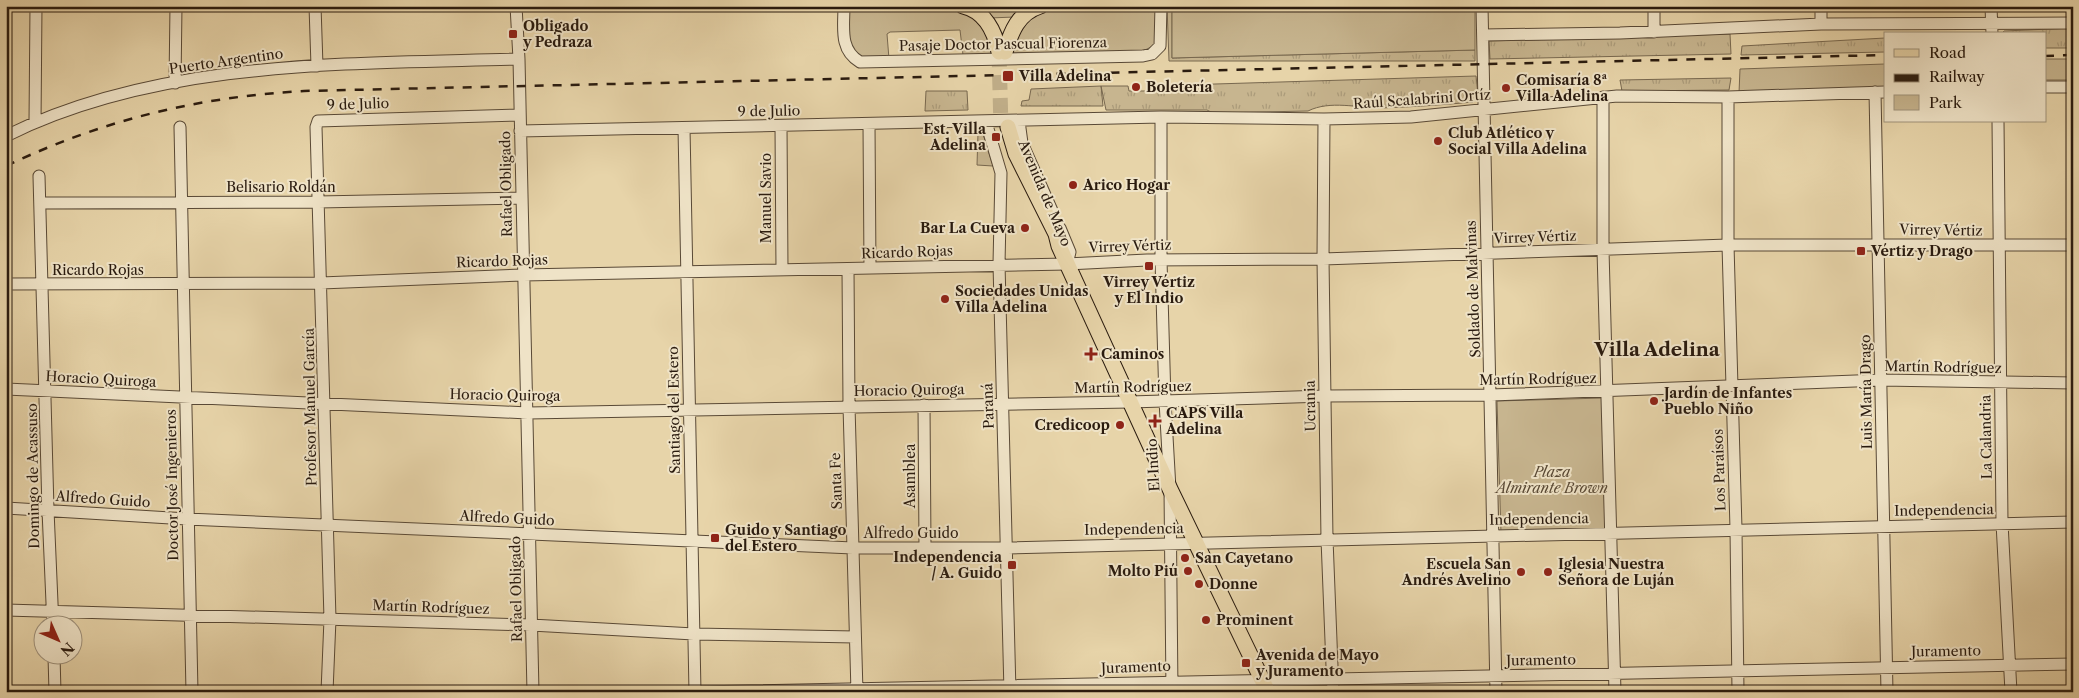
<svg xmlns="http://www.w3.org/2000/svg" width="2079" height="698" font-family="'Libre Caslon Text',serif">
<defs>
<pattern id="grass-tufts" width="24" height="20" patternUnits="userSpaceOnUse" patternTransform="scale(1.25)"><rect width="24" height="20" fill="#c7b58f"/><path d="M3 7l-1-3M5 7V3M7 7l1-3M15 17l-1-3M17 17v-4M19 17l1-3" fill="none" stroke="#ab9b7a"/></pattern>
</defs>
<rect width="100%" height="100%" fill="#e7d4a9"/>
<filter id="stains"><feTurbulence type="fractalNoise" baseFrequency=".004" numOctaves="4"/><feColorMatrix values="0 0 0 0 .2 0 0 0 0 .09 0 0 0 0 .02 0 0 0 .5 -.17"/></filter>
<radialGradient id="worn" r=".72"><stop offset=".6" stop-color="#630" stop-opacity="0"/><stop offset="1" stop-color="#630" stop-opacity=".3"/></radialGradient>
<path fill="url(#grass-tufts)" stroke="#78684f" d="M1167,6H1172V58L1475,50V61H1169Z
M2073,28V48H2045V34H2001L2004,31Z
M1730,34L1731,54L1490,59L1489,41Z
M1885,38V52L1741,55L1742,46Z
M1476,76L1478,95L1473,102C1442,105 1411,107 1381,108C1358,108 1330,100 1308,111L1213,113L1207,110H1106L1101,86H1128L1129,91H1150V86Z
M1731,78L1729,90L1622,91L1620,80Z
M1101,86L1103,106H1021L1022,101L1029,100L1031,89Z
M926,91H967L968,110L925,111Z"/>
<path fill="#c7b58f" stroke="#78684f" d="M848,6L881,10L953,9L966,12L984,25L995,53L963,55L960,30L890,32L887,34L889,59H865L855,54L848,40Z
M975,6H1027L1015,17L989,18Z
M1157,6L1155,45L1141,52L1012,53L1020,25L1042,9L1064,7Z
M1172,6H1475V50L1172,58Z
M2045,59H2073V80H2045Z
M1885,64V87L1739,93L1740,69Z
M978,133L983,134L993,166L977,165Z
M1603,398L1606,531L1501,534L1497,401Z"/>
<g fill="none" stroke-linecap="round" stroke-linejoin="round">
<path stroke="#c1af8a" stroke-width="15" stroke-dasharray="15 8" stroke-linecap="butt" d="M999,52L1001,128"/>
<defs>
<path id="minor" d="M315,6L317,66
M516,6L519,59L533,692
M844,6C844,27 839,50 860,62L1143,56L1152,54L1160,46L1161,6
M1482,6L1496,692
M1654,6V32
M1821,6V24
M1991,6L1992,34
M1483,35L1620,33L1821,24L2073,23
M175,83L176,6
M2045,87H2073
M1875,92L1887,692
M1603,97V250L1615,692
M1728,97V245L1736,529L1738,692
M1161,117V260L1165,401L1170,489L1172,692
M1324,119L1323,259L1327,539L1333,692
M1019,121L1022,143L1053,213
M1998,121L2002,523L2011,692
M35,122L36,6
M986,122L1001,173L999,264L1010,692
M869,124L870,268
M781,126L782,270
M180,127L192,692
M684,128L695,692
M520,131L1161,117L1324,119L1411,117L1617,96L1728,97L1885,92
M6,136C160,59 351,64 519,59
M39,176L48,510L53,626
M40,203L318,202L522,198
M1060,228L1070,252L1067,264
M848,269L849,406L857,692
M6,284L321,283L523,275L1067,264L1147,260L1323,259L1728,245H2073
M6,389L528,413L1130,402L1325,396L1491,395L1881,380L2073,383
M924,405L925,547
M6,508L187,519L853,548H1007L2073,522
M6,610L531,625L694,634L855,637
M54,656L55,692
M327,692L330,619L316,127L318,121L520,115
M697,692L2073,664"/>
<path id="major" d="M963,6C985,11 995,32 999,52
M1005,52C1011,32 1018,13 1040,6
M1008,127L1016,154L1056,234L1059,246L1170,489L1268,692"/>
</defs>
<use href="#minor" stroke="#594936" stroke-width="13"/>
<use href="#major" stroke="#2a1b0f" stroke-width="17"/>
<use href="#minor" stroke="#efe3c7" stroke-width="11"/>
<use href="#major" stroke="#e7d4a9" stroke-width="15"/>
<path stroke="#2a1b0f" stroke-width="2.5" stroke-dasharray="9 9" stroke-linecap="butt" d="M2045,56L2073,55
M6,166C103,120 197,97 304,91L1885,55"/>
</g>
<g fill="#8f2418" stroke="#efe3c7" stroke-width="2">
<rect x="508" y="29" width="10" height="10" rx="2.5"/>
<rect x="1002" y="70" width="12" height="12" rx="2.5"/>
<circle cx="1136" cy="87" r="5"/>
<circle cx="1506" cy="88" r="5"/>
<rect x="991" y="132" width="10" height="10" rx="2.5"/>
<circle cx="1438" cy="141" r="5"/>
<circle cx="1073" cy="185" r="5"/>
<circle cx="1025" cy="228" r="5"/>
<rect x="1856" y="246" width="10" height="10" rx="2.5"/>
<rect x="1144" y="261" width="10" height="10" rx="2.5"/>
<circle cx="945" cy="299" r="5"/>
<path d="M1088.5 346.5h5v5h5v5h-5v5h-5v-5h-5v-5h5z"/>
<circle cx="1654" cy="401" r="5"/>
<path d="M1152.5 413.5h5v5h5v5h-5v5h-5v-5h-5v-5h5z"/>
<circle cx="1120" cy="425" r="5"/>
<rect x="710" y="533" width="10" height="10" rx="2.5"/>
<circle cx="1185" cy="558" r="5"/>
<rect x="1007" y="560" width="10" height="10" rx="2.5"/>
<circle cx="1188" cy="571" r="5"/>
<circle cx="1521" cy="572" r="5"/>
<circle cx="1548" cy="572" r="5"/>
<circle cx="1199" cy="584" r="5"/>
<circle cx="1206" cy="620" r="5"/>
<rect x="1241" y="658" width="10" height="10" rx="2.5"/>
</g>
<g text-anchor="middle" stroke-width="4" stroke-linejoin="round" paint-order="stroke">
<g font-size="14" font-weight="bold" fill="#2a1b0f" stroke="#efe3c7" text-anchor="start">
<text x="523" y="31">Obligado<tspan x="523" dy="16">y Pedraza</tspan></text>
<text x="1019" y="81">Villa Adelina</text>
<text x="1516" y="85">Comisaría 8ª<tspan x="1516" dy="16">Villa Adelina</tspan></text>
<text x="1146" y="92">Boletería</text>
<text x="986" y="134" text-anchor="end">Est. Villa<tspan x="986" dy="16">Adelina</tspan></text>
<text x="1448" y="138">Club Atlético y<tspan x="1448" dy="16">Social Villa Adelina</tspan></text>
<text x="1083" y="190">Arico Hogar</text>
<text x="1015" y="233" text-anchor="end">Bar La Cueva</text>
<text x="1871" y="256">Vértiz y Drago</text>
<text x="1149" y="287" text-anchor="middle">Virrey Vértiz<tspan x="1149" dy="16">y El Indio</tspan></text>
<text x="955" y="296">Sociedades Unidas<tspan x="955" dy="16">Villa Adelina</tspan></text>
<text x="1101" y="359">Caminos</text>
<text x="1664" y="398">Jardín de Infantes<tspan x="1664" dy="16">Pueblo Niño</tspan></text>
<text x="1166" y="418">CAPS Villa<tspan x="1166" dy="16">Adelina</tspan></text>
<text x="1110" y="430" text-anchor="end">Credicoop</text>
<text x="725" y="535">Guido y Santiago<tspan x="725" dy="16">del Estero</tspan></text>
<text x="1002" y="562" text-anchor="end">Independencia<tspan x="1002" dy="16">/ A. Guido</tspan></text>
<text x="1195" y="563">San Cayetano</text>
<text x="1511" y="569" text-anchor="end">Escuela San<tspan x="1511" dy="16">Andrés Avelino</tspan></text>
<text x="1558" y="569">Iglesia Nuestra<tspan x="1558" dy="16">Señora de Luján</tspan></text>
<text x="1178" y="576" text-anchor="end">Molto Piú</text>
<text x="1209" y="589">Donne</text>
<text x="1216" y="625">Prominent</text>
<text x="1256" y="660">Avenida de Mayo<tspan x="1256" dy="16">y Juramento</tspan></text>
</g>
<g font-size="14" fill="#2a1b0f" stroke="#efe3c7">
<text transform="translate(1003 44) rotate(-1)" y="5">Pasaje Doctor Pascual Fiorenza</text>
<text transform="translate(226 61) rotate(-8)" y="5">Puerto Argentino</text>
<text transform="translate(1422 99) rotate(-4)" y="5">Raúl Scalabrini Ortíz</text>
<text transform="translate(358 104) rotate(-2)" y="5">9 de Julio</text>
<text transform="translate(769 111) rotate(-1)" y="5">9 de Julio</text>
<text transform="translate(506 184) rotate(-91)" y="5">Rafael Obligado</text>
<text x="281" y="192">Belisario Roldán</text>
<text transform="translate(1045 193) rotate(67)" y="5">Avenida de Mayo</text>
<text transform="translate(766 198) rotate(-90)" y="5">Manuel Savio</text>
<text transform="translate(1941 230) rotate(1)" y="5">Virrey Vértiz</text>
<text transform="translate(1535 237) rotate(-2)" y="5">Virrey Vértiz</text>
<text transform="translate(1130 246) rotate(-2)" y="5">Virrey Vértiz</text>
<text transform="translate(907 252) rotate(-2)" y="5">Ricardo Rojas</text>
<text transform="translate(502 261) rotate(-2)" y="5">Ricardo Rojas</text>
<text x="98" y="275">Ricardo Rojas</text>
<text transform="translate(1473 289) rotate(-92)" y="5">Soldado de Malvinas</text>
<text transform="translate(1943 367) rotate(1)" y="5">Martín Rodríguez</text>
<text transform="translate(101 379) rotate(3)" y="5">Horacio Quiroga</text>
<text transform="translate(1538 379) rotate(-1)" y="5">Martín Rodríguez</text>
<text transform="translate(1133 387) rotate(-1)" y="5">Martín Rodríguez</text>
<text transform="translate(909 390) rotate(-1)" y="5">Horacio Quiroga</text>
<text transform="translate(1866 392) rotate(-91)" y="5">Luis María Drago</text>
<text transform="translate(505 395) rotate(1)" y="5">Horacio Quiroga</text>
<text transform="translate(988 406) rotate(-92)" y="5">Paraná</text>
<text transform="translate(1310 406) rotate(-91)" y="5">Ucrania</text>
<text transform="translate(310 407) rotate(-91)" y="5">Profesor Manuel García</text>
<text transform="translate(674 410) rotate(-91)" y="5">Santiago del Estero</text>
<text transform="translate(1986 437) rotate(-91)" y="5">La Calandria</text>
<text transform="translate(1153 465) rotate(-93)" y="5">El Indio</text>
<text transform="translate(1719 470) rotate(-92)" y="5">Los Paraísos</text>
<text transform="translate(33 476) rotate(-91)" y="5">Domingo de Acassuso</text>
<text transform="translate(910 476) rotate(-90)" y="5">Asamblea</text>
<text transform="translate(836 481) rotate(-92)" y="5">Santa Fe</text>
<text transform="translate(172 485) rotate(-91)" y="5">Doctor José Ingenieros</text>
<text transform="translate(103 499) rotate(4)" y="5">Alfredo Guido</text>
<text transform="translate(1944 510) rotate(-1)" y="5">Independencia</text>
<text transform="translate(507 518) rotate(3)" y="5">Alfredo Guido</text>
<text transform="translate(1539 519) rotate(-1)" y="5">Independencia</text>
<text transform="translate(1134 529) rotate(-1)" y="5">Independencia</text>
<text x="911" y="538">Alfredo Guido</text>
<text transform="translate(516 589) rotate(-91)" y="5">Rafael Obligado</text>
<text transform="translate(431 607) rotate(2)" y="5">Martín Rodríguez</text>
<text transform="translate(1946 651) rotate(-1)" y="5">Juramento</text>
<text transform="translate(1541 660) rotate(-1)" y="5">Juramento</text>
<text transform="translate(1136 667) rotate(-2)" y="5">Juramento</text>
</g>
<g font-size="14" font-style="italic" fill="#594935" stroke="#efe3c7">
<text x="1552" y="477">Plaza<tspan x="1552" dy="16">Almirante Brown</tspan></text>
</g>
<g font-size="19" font-weight="bold" fill="#2a1b0f" stroke="#efe3c7">
<text x="1657" y="356">Villa Adelina</text>
</g>
</g>
<rect width="2079" height="698" fill="none" stroke="#e7d4a9" stroke-width="25"/>
<rect x="8" y="8" width="2064" height="683" fill="none" stroke="#2a1b0f" stroke-width="2.5"/>
<rect x="12" y="12" width="2054" height="673" fill="none" stroke="#2a1b0f"/>
<rect x="1884" y="32" width="162" height="90" fill="#efe3c7" stroke="#a0937d"/>
<rect x="1894" y="49" width="25" height="8" fill="#e7d4a9" stroke="#a0937d"/>
<text x="1929" y="58" font-size="15" fill="#2a1b0f">Road</text>
<rect x="1894" y="74" width="25" height="8" fill="#2a1b0f" stroke="#a0937d"/>
<text x="1929" y="82" font-size="15" fill="#2a1b0f">Railway</text>
<rect x="1894" y="95" width="25" height="15" fill="#c7b58f" stroke="#a0937d"/>
<text x="1929" y="108" font-size="15" fill="#2a1b0f">Park</text>
<g transform="translate(58 640) rotate(135)"><circle r="24" fill="#efe3c7" stroke="#a0937d"/>
<path d="M0-4L9 19L0 12L-9 19Z" fill="#8f2418"/>
<text y="-8" font-size="14" font-weight="bold" text-anchor="middle" fill="#2a1b0f">N</text>
</g>
<rect width="100%" height="100%" filter="url(#stains)"/>
<rect width="100%" height="100%" fill="url(#worn)"/>
</svg>
